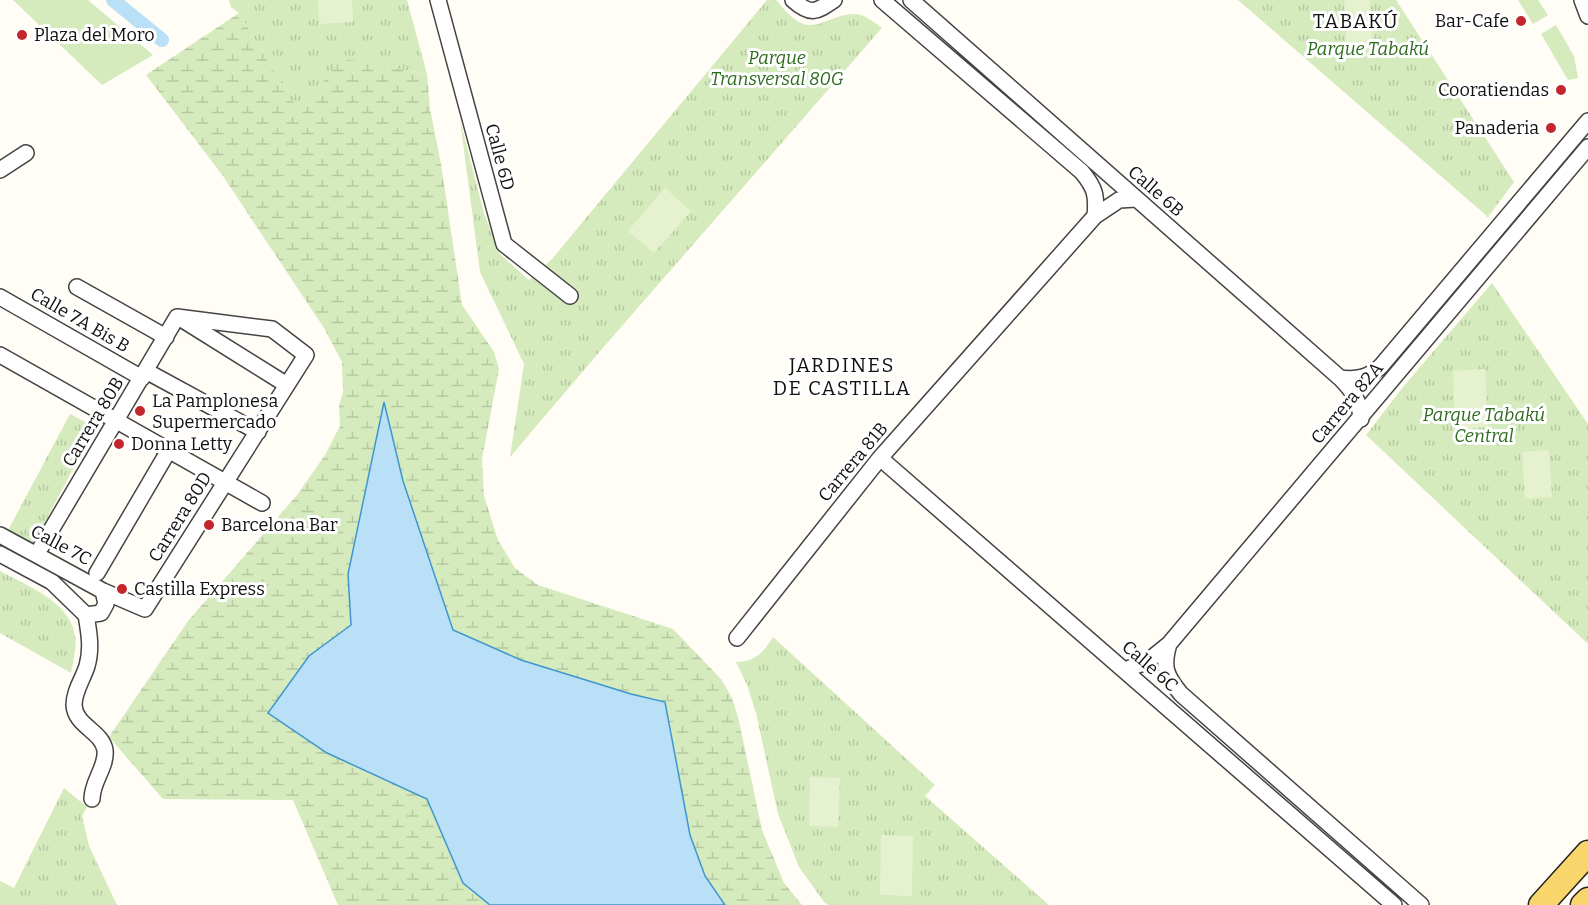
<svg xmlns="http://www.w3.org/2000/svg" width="1588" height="905" font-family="Bitter,serif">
<defs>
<pattern id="wetland-marsh" width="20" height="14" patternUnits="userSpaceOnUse" patternTransform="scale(1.5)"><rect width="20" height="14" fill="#d5ebbd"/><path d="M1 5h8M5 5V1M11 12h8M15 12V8" fill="none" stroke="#b6c8a1"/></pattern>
<pattern id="park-tufts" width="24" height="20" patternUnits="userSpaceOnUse" patternTransform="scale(1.5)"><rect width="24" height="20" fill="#d5ebbd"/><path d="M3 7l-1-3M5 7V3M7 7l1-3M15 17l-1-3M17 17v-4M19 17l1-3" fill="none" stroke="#b6c8a1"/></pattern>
</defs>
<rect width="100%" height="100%" fill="#fffdf5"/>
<path fill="#d5ebbd" d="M13,0H88L153,55L102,85Z
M1518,0H1538L1548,15L1533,24Z
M1556,25L1574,56L1578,78L1568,80L1541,34Z"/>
<path fill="url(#wetland-marsh)" d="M239,13L301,114L339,57L427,74L430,109L441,164L462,305L494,352L499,369L482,459L484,496L498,540L515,568L538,585L673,629L721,679L732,698L739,721L762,830L784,883L802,905H338L293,800L163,799L109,737L188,621L297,495L325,455L340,426L339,406L343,392L342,362L324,328L223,176L146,75Z"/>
<path fill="url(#park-tufts)" d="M229,0H407L427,74L340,58L301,115L239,13L231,7Z
M767,0H776C783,8 791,18 801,23C818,32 839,9 861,15C869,18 875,23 882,28L601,350L510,457L524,364L480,272L460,120L484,213L500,254L529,280L552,259Z
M1238,0H1396L1514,182L1488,217Z
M1492,283L1588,424V644L1366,435L1403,387Z
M70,414L95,427L32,547L6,534Z
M0,571C27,586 70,601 75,636C77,647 73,662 71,673L0,633Z
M773,637L935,785L925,796L1049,905H828L824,902L799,867L778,814L756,713L747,685L736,662C755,662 764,652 773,637Z
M64,788L87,807L82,816L89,846L117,905H0V881L14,888Z"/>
<path fill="#e6f2cf" d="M318,0H352L353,22L319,24Z
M1344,0H1370L1373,48L1347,49Z
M665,188L691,211L654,253L628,231Z
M1485,369L1488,427L1455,429L1453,371Z
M1549,450L1552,497L1525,499L1522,452Z
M810,777L840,778L838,827L809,826Z
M881,835L913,836L912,896L880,895Z"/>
<path fill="#b9e0f7" stroke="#3f96cf" stroke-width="1.5" d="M384,402L403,481L453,630L521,660L631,694L665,702L690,835L705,876L725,905H490L463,883L427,799L327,753L268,713L309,656L351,625L348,574Z"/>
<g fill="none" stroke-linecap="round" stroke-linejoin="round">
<path stroke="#b9e0f7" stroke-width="14" d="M113,0L162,40"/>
<defs>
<path id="street" d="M438,0L504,244L570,296
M793,0C811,16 816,12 834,0
M882,0L1082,172C1095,188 1097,195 1095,216
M911,0L1340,378C1352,390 1360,401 1361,419
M1582,0L1588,16
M0,170L26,153
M77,287L166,337
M0,297L142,378
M183,320L287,385
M0,355L262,503
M146,371L258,432
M1340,378C1357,380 1368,378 1381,366L1588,121
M880,458L1394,905
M0,535L103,591L145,609L306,355L272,329L177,317
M41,547L177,317
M0,554L52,582L86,615L101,613L106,604L103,591
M97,573L169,450
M86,615C89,632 92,649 87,666C83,679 74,691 74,705C75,726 102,731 105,750C107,767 92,781 92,799
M737,638L880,458L1095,216L1119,200L1136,199
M1169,644C1162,667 1166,676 1181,694L1421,905
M1125,670L1148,661L1169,644L1588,147"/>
<path id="primary" d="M1541,905L1588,853
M1583,905L1588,900"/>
</defs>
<use href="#street" stroke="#444" stroke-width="18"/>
<use href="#primary" stroke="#222" stroke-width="27"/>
<use href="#street" stroke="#fff" stroke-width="15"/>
<use href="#primary" stroke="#f9d66b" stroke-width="24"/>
</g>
<g fill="#c4262e" stroke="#fff" stroke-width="2">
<circle cx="1521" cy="21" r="6"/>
<circle cx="22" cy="35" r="6"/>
<circle cx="1561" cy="90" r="6"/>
<circle cx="1551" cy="128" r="6"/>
<circle cx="140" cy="411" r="6"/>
<circle cx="119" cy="444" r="6"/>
<circle cx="209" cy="525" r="6"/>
<circle cx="122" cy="589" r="6"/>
</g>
<g text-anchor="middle" stroke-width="6" stroke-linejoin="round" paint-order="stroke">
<g font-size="18" fill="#111" stroke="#fff" text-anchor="start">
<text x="1509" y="27" text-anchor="end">Bar-Cafe</text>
<text x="34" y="41">Plaza del Moro</text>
<text x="1549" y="96" text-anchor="end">Cooratiendas</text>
<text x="1539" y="134" text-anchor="end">Panaderia</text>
<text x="152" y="407">La Pamplonesa<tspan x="152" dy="21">Supermercado</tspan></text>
<text x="131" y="450">Donna Letty</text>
<text x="221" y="531">Barcelona Bar</text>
<text x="134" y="595">Castilla Express</text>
</g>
<g font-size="18" font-style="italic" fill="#2f6b1f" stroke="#fff">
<text x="1368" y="55">Parque Tabakú</text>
<text x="777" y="64">Parque<tspan x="777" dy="21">Transversal 80G</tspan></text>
<text x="1484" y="421">Parque Tabakú<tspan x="1484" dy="21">Central</tspan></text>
</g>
<g font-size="18" fill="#111" stroke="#fff">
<text transform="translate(500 157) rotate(75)" y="6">Calle 6D</text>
<text transform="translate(1156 191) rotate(41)" y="6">Calle 6B</text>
<text transform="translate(80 320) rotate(30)" y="6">Calle 7A Bis B</text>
<text transform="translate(1347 403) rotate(-50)" y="6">Carrera 82A</text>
<text transform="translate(93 422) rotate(-59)" y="6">Carrera 80B</text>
<text transform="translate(853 462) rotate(-50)" y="6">Carrera 81B</text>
<text transform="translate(180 517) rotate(-58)" y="6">Carrera 80D</text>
<text transform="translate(61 545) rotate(28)" y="6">Calle 7C</text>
<text transform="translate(1150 666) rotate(41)" y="6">Calle 6C</text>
</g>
<g font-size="20" letter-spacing="1.5" fill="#111" stroke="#fff">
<text x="1356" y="28">TABAKÚ</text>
<text x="842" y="372">JARDINES<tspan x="842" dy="23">DE CASTILLA</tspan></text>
</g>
</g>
</svg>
